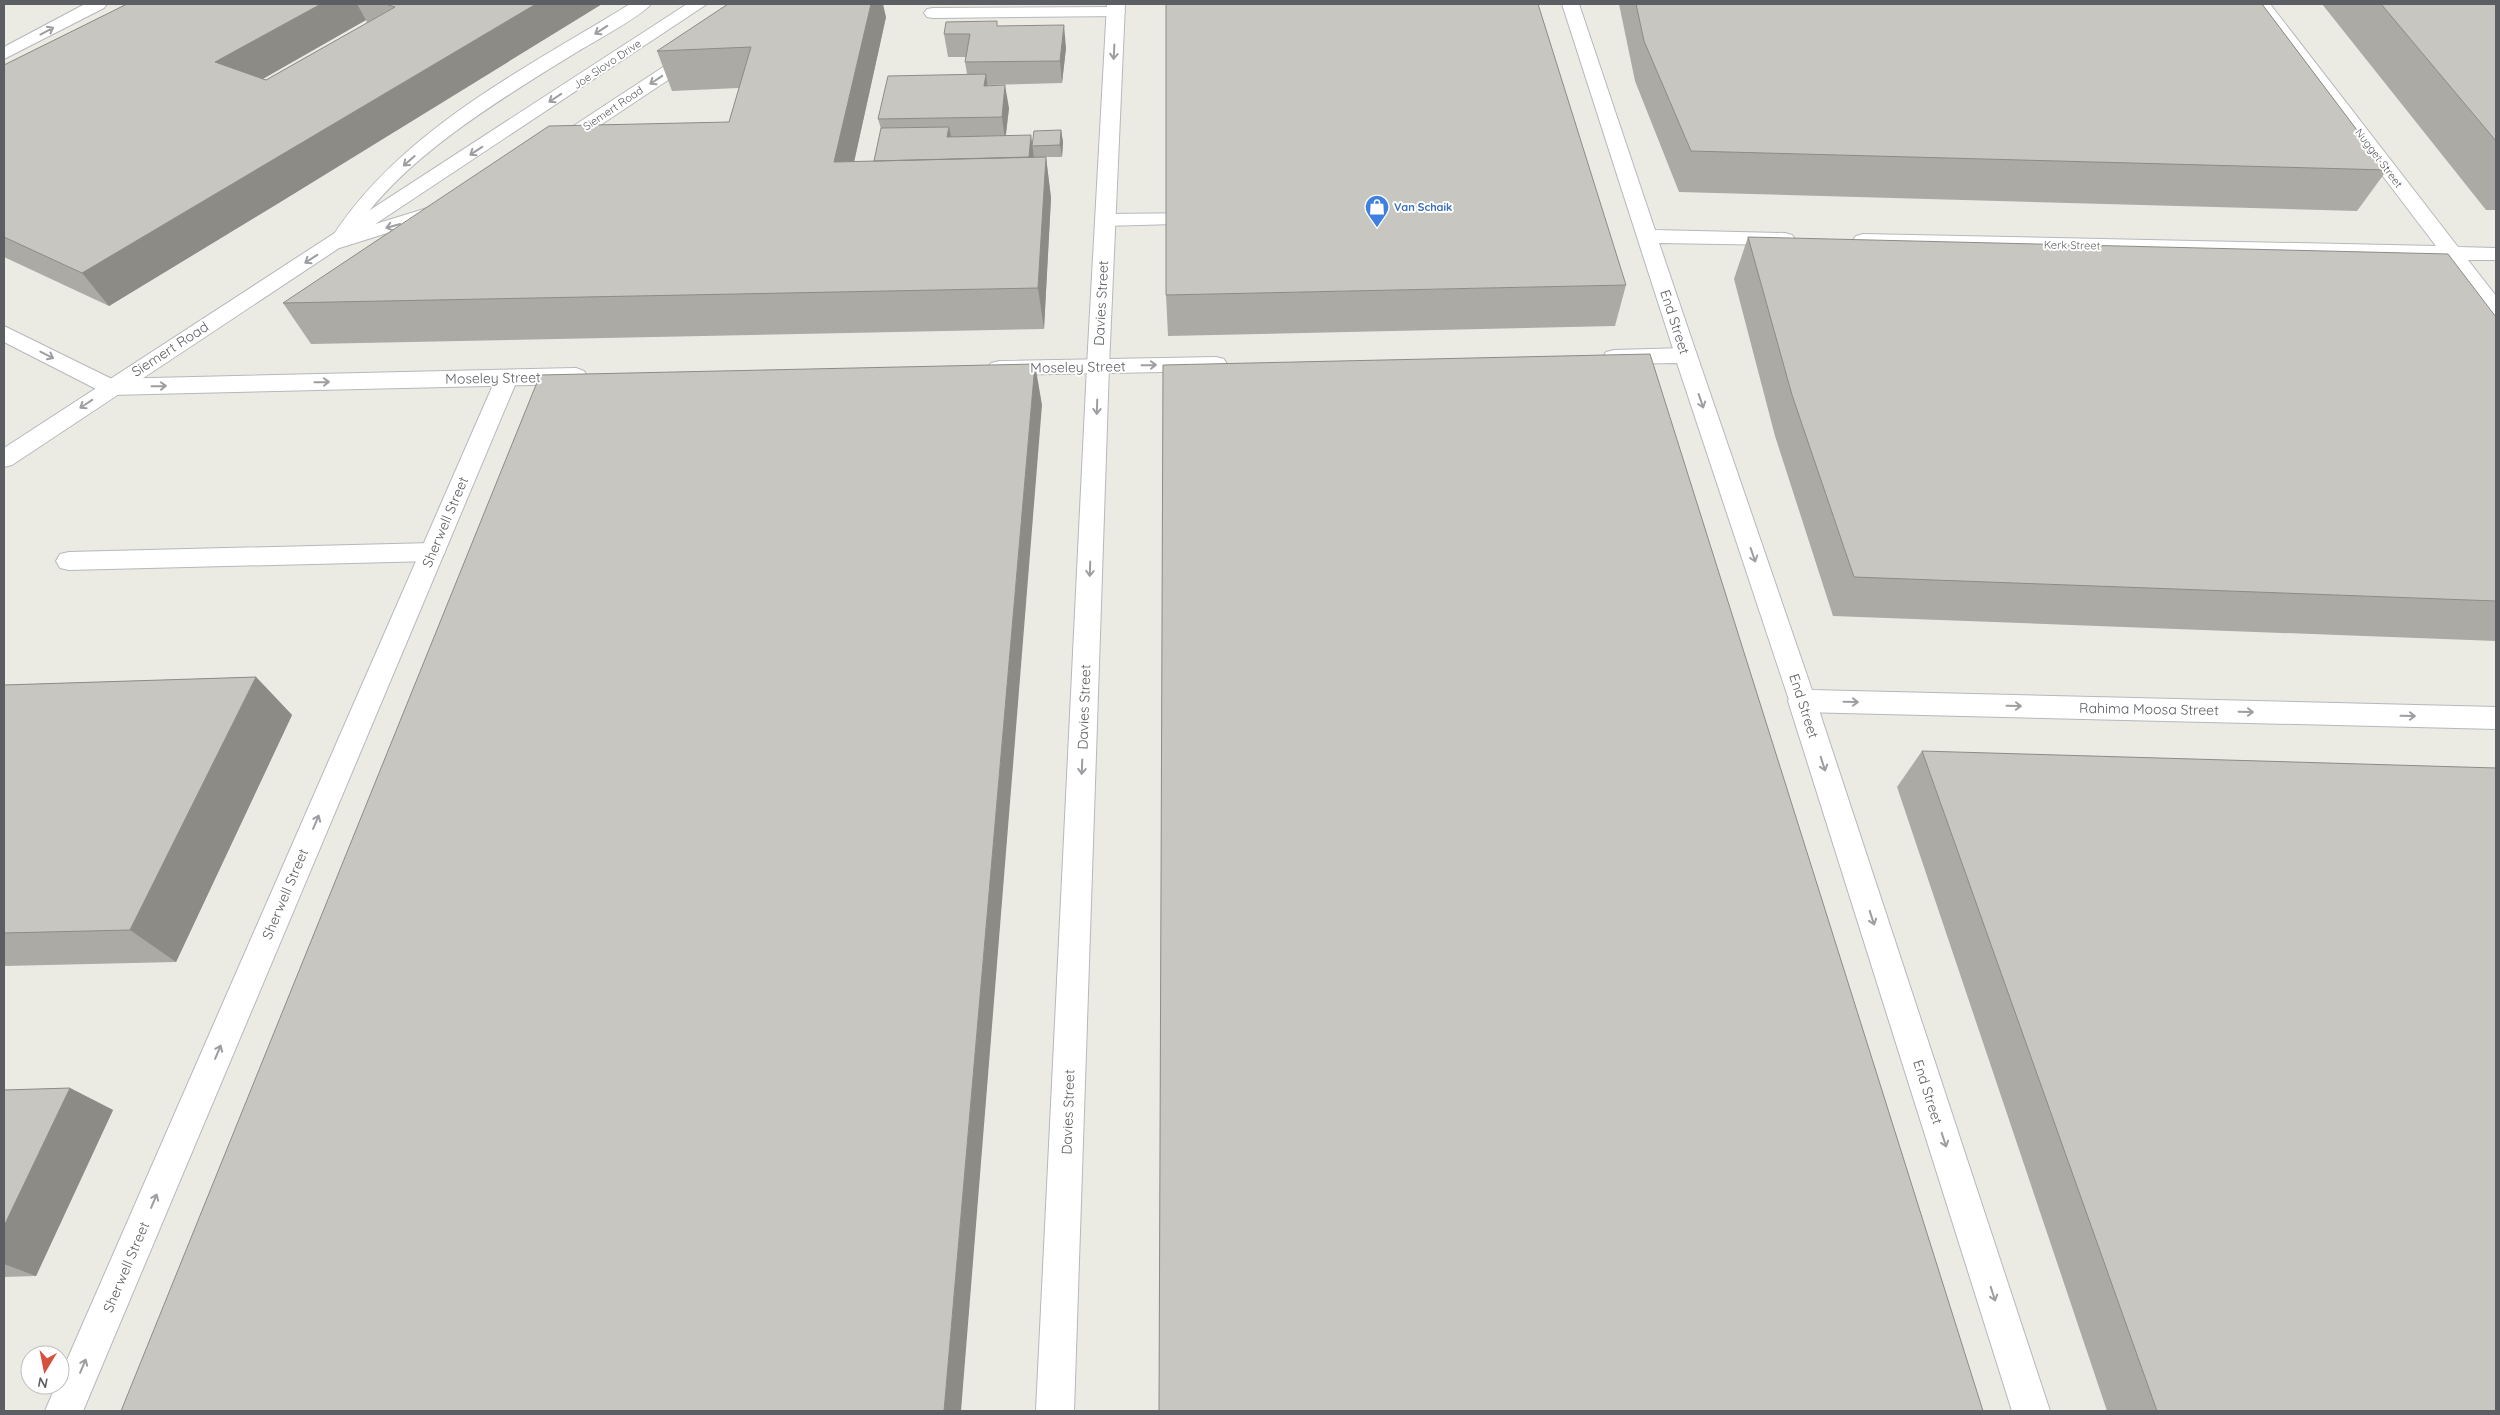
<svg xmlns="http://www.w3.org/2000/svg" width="2500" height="1415" font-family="Quicksand,sans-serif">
<rect width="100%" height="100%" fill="#ecebe3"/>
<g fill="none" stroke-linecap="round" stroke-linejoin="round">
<defs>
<path id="service" d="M1116,7L1122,8L1125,12L1122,16L933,18L927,17L924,13L927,9L933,8Z
M1203,213L1210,215L1213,219L1210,223L1105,226L1098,224L1095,220L1098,216L1105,214Z
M432,543L441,545L445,552L441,559L432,561L69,570L60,568L56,561L60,554L69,552Z"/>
<path id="minor" d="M630,4H651C643,15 592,43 577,52C507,95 400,159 356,230L437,205L444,207L447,211L444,215L346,246L339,248L332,246L329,242C397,132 523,70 630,4Z
M1107,4H1125L1109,366L1074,1411H1036L1087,366Z
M1562,4H1579L1655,230L1785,233L1792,235L1795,239L1792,243L1785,245L1659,243L1697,355L1694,360L1686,362L1678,360L1675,355Z
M2252,4H2270L2458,247L2496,248V260H2468L2496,296V318L2488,316L2445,259L1863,246L1856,244L1853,240L1856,236L1863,234L2436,246Z
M695,49L701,50L704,54L701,58L563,150H549L546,146L549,142L689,50Z
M4,326L118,382L121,387L118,392L110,395L102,392L4,342Z
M507,370L515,373L518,378L83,1411H45L56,1385H60V1376L496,378L499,373Z
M1802,690L1812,693L1816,701L2050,1411H2012L1788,701L1792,693Z"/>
<path id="tertiary" d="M1686,348L1694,350L1697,355L1812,690L2496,707V729L1802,712L1792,709L1677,363L1614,364L1606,362L1603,357L1606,352L1614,350Z
M1216,357L1224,359L1227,364L1224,369L1216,371L999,375L991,373L988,368L991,363L999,361Z
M576,368L584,371L587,376L584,381L576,384L110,395L102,392L99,387L102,382L110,379Z"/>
<path id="secondary" d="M85,4H107L104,8L4,59V47Z
M687,4H707L12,465L4,467V448Z"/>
</defs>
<use href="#service" stroke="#b5b8bc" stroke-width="2"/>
<use href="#minor" stroke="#b5b8bc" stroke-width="2"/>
<use href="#tertiary" stroke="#b5b8bc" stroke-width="2"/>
<use href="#secondary" stroke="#b4b7bc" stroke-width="2"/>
<use href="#service" fill="#fff" fill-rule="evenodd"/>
<use href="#minor" fill="#fff" fill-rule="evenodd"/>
<use href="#tertiary" fill="#fff" fill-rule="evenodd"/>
<use href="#secondary" fill="#fff" fill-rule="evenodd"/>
</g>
<path fill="#acaaa5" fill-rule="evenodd" d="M127,4H602L282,201L109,306L4,257V65ZM366,20L367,23L266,80L263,79Z
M908,4H985L908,5Z
M1619,4H2262L2387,170L2357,211L1679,192L1635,81Z
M2322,4H2496V210H2486Z
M886,17L854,162L874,161L881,129L878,119L967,74L965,62L966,57H948L944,34L998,26L1066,48L1062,83L987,85L1009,108L1006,135L1032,146L1061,130L1063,142L1062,157H1046L1051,198L1044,329L311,344L283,303L729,122L739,88L672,91L657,51Z
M1748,237L2496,317V641L1833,616L1775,436L1734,279Z
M1626,285L1615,326L1168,336L1166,295Z
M256,677L292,715L176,962L4,966V685Z
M1922,751L2496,1411H2107L1897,787Z
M70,1088L113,1110L36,1276L4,1277V1090Z"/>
<path fill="#8c8b86" d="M321,4H357L366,20L236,94L215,62Z
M536,4H602L282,201L109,306L82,273Z
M871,4H883L886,17L845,203L834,162Z
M1064,25L1066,48L1062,83L1060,61Z
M986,74L989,97L984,86Z
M1005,85L1009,108L1005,140L1002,117Z
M949,127L954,150L947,137Z
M1061,130L1063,142L1062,157L1060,145Z
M1031,135L1034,158L1027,171Z
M1046,157L1051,198L1044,329L1038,288Z
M1035,364L1042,405L961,1411H944Z
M256,677L292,715L176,962L130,930Z
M70,1088L113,1110L36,1276L4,1264V1226Z"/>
<path fill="#c8c6c0" stroke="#8c8b86" d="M127,4H321L215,62L266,80L395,7L385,4H536L82,273L4,237V65Z
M728,4H871L834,162L1046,157L1038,288L283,303L549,126L729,122L751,47L657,51Z
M1166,4H1538L1626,285L1166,295Z
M1636,4H2262L2387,170L1691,151L1644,41Z
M2381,4H2496V141Z
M997,21V26L1064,25L1060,61L965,62L970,34H944L946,22Z
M986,74L984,86L1005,85L1002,117L878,119L888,76Z
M949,127L947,137L1031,135L1029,157L874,161L881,128Z
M1061,130L1060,145L1032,146L1034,131Z
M1748,237L2448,254L2496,317V601L1854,577L1792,395Z
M1650,354L1983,1411H1159L1163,365Z
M1035,364L944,1411H121L540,375Z
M256,677L130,930L4,933V685Z
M1922,751L2496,768V1411H2157Z
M70,1088L4,1226V1090Z"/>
<defs><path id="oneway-shaft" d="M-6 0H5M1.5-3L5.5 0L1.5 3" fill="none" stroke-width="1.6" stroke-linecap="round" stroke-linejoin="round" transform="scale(1.25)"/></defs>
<g stroke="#9d9ea1">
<use href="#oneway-shaft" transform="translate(601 30) rotate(147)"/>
<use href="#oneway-shaft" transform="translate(47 31) rotate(-28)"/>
<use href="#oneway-shaft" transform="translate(1114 52) rotate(93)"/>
<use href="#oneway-shaft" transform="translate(656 80) rotate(146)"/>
<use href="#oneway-shaft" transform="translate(555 98) rotate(146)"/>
<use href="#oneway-shaft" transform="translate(476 151) rotate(147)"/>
<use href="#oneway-shaft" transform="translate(409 161) rotate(139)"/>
<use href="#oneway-shaft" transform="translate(393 226) rotate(164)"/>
<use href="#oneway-shaft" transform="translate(311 259) rotate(147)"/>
<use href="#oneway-shaft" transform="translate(47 355) rotate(27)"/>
<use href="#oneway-shaft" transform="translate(1149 365) rotate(-1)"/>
<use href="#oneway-shaft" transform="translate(322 382) rotate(-1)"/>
<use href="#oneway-shaft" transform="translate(159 386) rotate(-1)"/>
<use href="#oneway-shaft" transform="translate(1701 401) rotate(71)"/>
<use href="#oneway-shaft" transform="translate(86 404) rotate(146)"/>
<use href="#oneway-shaft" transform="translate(1097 407) rotate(92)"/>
<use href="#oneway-shaft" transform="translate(1753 555) rotate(71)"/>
<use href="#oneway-shaft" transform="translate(1090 569) rotate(92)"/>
<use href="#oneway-shaft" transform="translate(1851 702) rotate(1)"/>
<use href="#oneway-shaft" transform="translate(2014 706) rotate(1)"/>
<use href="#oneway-shaft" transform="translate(2246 712) rotate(1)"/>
<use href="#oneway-shaft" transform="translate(2408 716) rotate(1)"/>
<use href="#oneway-shaft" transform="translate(1823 764) rotate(72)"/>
<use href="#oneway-shaft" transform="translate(1082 767) rotate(92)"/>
<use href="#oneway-shaft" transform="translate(316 822) rotate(-67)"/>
<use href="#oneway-shaft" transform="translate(1872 918) rotate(72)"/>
<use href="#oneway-shaft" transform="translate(218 1052) rotate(-67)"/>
<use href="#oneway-shaft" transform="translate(1944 1140) rotate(72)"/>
<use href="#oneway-shaft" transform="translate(154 1201) rotate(-67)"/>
<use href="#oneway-shaft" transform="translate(1993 1294) rotate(72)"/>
<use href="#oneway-shaft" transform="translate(83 1366) rotate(-67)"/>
</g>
<defs>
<symbol id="shop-pin" viewBox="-11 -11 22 30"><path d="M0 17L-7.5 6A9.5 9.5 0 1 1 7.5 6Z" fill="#3f7fe0" stroke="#fff"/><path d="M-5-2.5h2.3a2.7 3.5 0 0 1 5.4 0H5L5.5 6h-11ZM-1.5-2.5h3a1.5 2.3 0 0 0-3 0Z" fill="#fff"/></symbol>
</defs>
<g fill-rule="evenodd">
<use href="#shop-pin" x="1363" y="193" width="28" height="38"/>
</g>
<g text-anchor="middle" stroke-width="4" stroke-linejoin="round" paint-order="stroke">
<g font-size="11" fill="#5b5e62" stroke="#fff">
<text transform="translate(607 64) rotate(-34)" y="4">Joe Slovo Drive</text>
<text transform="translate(613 108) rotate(-34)" y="4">Siemert Road</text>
<text transform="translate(2379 158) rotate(53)" y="4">Nugget Street</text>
<text transform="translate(2072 245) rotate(1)" y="4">Kerk Street</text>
</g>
<g font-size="11" font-weight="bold" fill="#366cbe" stroke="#fff" text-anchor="start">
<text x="1394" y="211">Van Schaik</text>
</g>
<g font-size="14" fill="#5b5e62" stroke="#fff">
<text transform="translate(1101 303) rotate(-87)" y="5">Davies Street</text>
<text transform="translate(1675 322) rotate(72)" y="5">End Street</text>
<text transform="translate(170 349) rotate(-33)" y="5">Siemert Road</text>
<text transform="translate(1078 367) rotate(-1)" y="5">Moseley Street</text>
<text transform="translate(493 378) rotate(-1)" y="5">Moseley Street</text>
<text transform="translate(445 522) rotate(-67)" y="5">Sherwell Street</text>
<text transform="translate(1804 706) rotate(72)" y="5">End Street</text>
<text transform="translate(1084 707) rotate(-88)" y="5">Davies Street</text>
<text transform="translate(2149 709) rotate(1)" y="5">Rahima Moosa Street</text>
<text transform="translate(285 894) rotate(-67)" y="5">Sherwell Street</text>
<text transform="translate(1928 1092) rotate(72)" y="5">End Street</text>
<text transform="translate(1068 1112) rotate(-88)" y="5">Davies Street</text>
<text transform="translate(126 1267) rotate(-67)" y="5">Sherwell Street</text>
</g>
</g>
<rect width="2500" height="1415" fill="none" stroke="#5b5e62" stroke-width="10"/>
<g transform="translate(45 1370) rotate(190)"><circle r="24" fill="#ffffff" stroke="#bdbfc0"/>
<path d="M0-4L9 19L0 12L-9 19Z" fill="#d7523e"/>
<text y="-8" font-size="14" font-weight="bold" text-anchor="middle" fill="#5b5e62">N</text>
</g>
</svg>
